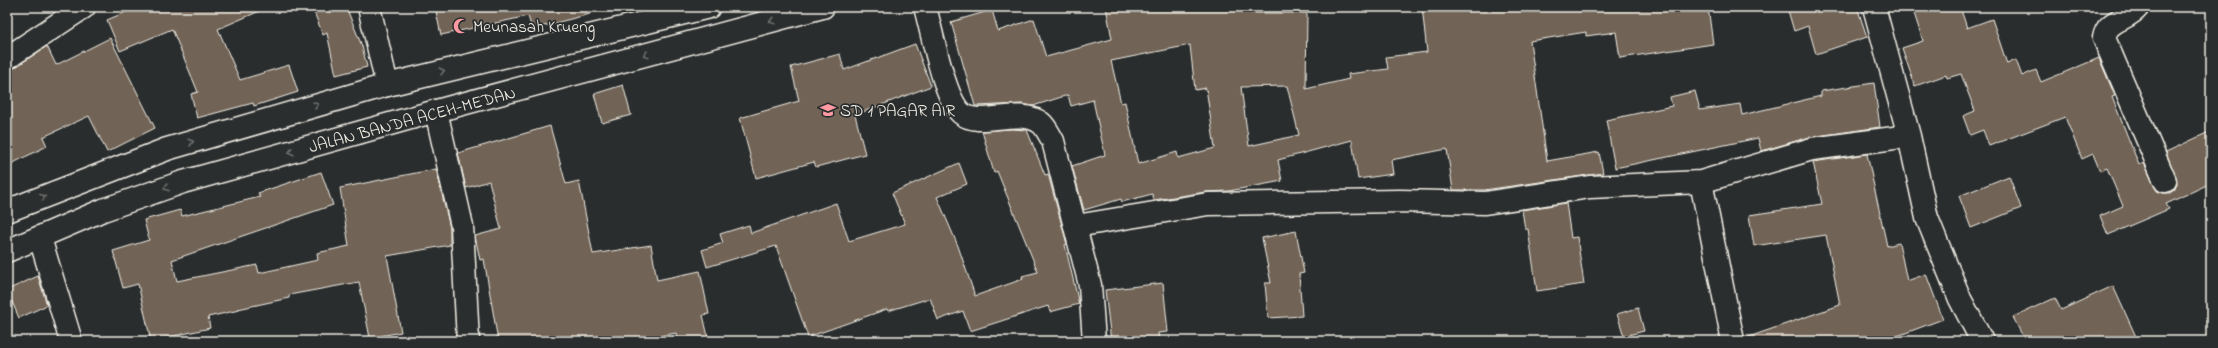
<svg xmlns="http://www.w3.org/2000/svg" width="2218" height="348" font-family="'Indie Flower',sans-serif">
<rect width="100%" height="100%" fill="#2a2d2e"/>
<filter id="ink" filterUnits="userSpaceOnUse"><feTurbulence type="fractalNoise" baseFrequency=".025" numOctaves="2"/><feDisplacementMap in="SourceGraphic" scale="8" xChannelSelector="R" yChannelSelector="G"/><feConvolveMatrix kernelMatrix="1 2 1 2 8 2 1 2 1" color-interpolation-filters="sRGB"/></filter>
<g filter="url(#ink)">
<path fill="#716457" stroke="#f4f1e8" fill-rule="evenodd" d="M138,7H269L218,29L240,80L289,65L298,92L254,106L253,103L197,118L191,94L198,92L172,29L120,51L107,20Z
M312,7H346L362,46L367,67L336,75L327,33L323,35Z
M435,7H589L590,14L532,29L528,16L441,35Z
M1106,7H1250L1251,13H1307L1306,89L1349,79L1348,74L1388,69L1386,57L1427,52L1422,7H1708L1713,44L1620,58L1616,32L1586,36V32L1530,41L1547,161L1599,152L1603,173L1484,190H1453L1447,149L1391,160L1393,174L1358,179L1352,140L1278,160L1282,181L1229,191L1206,192L1154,200L1152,194L1122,202L1121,199L1084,210L1072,166L1105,155L1093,100L1071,106L1068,95L1033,106L1022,104L975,106L951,22L992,10L998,31L1034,19L1046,57L1112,39ZM1190,45L1195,90L1206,88L1215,148L1178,158L1177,152L1138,164L1125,102L1121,103L1111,61ZM1287,86L1299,135L1249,146L1241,87Z
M1787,7H1857L1867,37L1816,54L1808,26L1794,31Z
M1912,7H1960L1967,28L1992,19L2007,64L2016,60L2022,76L2036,70L2041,82L2099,58L2115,96L2112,97L2139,165L2144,163L2157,191L2163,193H2170L2175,189L2177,183L2166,152L2211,131V183L2166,204L2169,209L2108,235L2100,216L2123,206L2107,168L2100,171L2093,154L2082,159L2065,117L1989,146L1983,130L1970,135L1963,116L1975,111L1961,74L1947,78L1946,75L1915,86L1902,48L1923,41Z
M110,38L155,128L107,152L89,116L43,137L47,146L7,166V70L14,68L47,46L56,65Z
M915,44L931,86L855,115L865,154L816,167L814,162L756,178L740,118L799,101L791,67L840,54L844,70Z
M1874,83L1880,127L1810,137L1761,151L1758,138L1615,168L1606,120L1672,106L1670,97L1695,91L1700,110L1740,104L1742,115L1821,96V91Z
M623,85L631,115L602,123L594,94Z
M550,126L566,184L579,181L593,254L651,245L657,280L700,271L709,314L703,315L709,341H678L676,333L633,341H498L484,259L480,260L475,236L501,229L489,181L466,188L458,153Z
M1011,129L1027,130L1045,175L1048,174L1067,244L1065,245L1079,304L1050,312L1048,306L970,331L963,311L938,320L930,298L888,311L887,309L808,337L776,246L707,267L702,250L723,243L720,234L749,225L751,233L836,203L849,241L905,224L892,193L959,163L967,184L937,197L958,246L975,296L1023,279L1022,276L1038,272L997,171L994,173L982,131Z
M1867,154L1887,246L1899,243L1907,281L1926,274L1943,319L1884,341H1747L1746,338L1840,305L1826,235L1754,246L1749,215L1822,204L1813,162Z
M436,169L450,228V245L387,256L401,332L370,338L359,282L289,295V298L238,309L239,310L208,317L210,328L151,341L138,284L123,288L113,251L149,240L144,220L180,210L182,216L260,197L258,193L321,172L333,205L172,260L177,281L257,265L259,273L318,260L317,253L349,246L340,188Z
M2009,176L2021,208L1971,228L1959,196Z
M1566,203L1571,238L1577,237L1584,284L1537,291L1528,229H1525L1522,210Z
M1296,231L1304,273L1299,274L1302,316L1268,318L1265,283H1271L1262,238Z
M38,276L47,305L19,318L7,290Z
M1163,283L1168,332L1158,333L1159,341H1111L1105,290Z
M2113,286L2138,341H2025L2013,317L2055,298L2061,310Z
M1638,308L1644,331L1624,336L1617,314Z"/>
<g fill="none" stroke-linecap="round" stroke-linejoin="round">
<defs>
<path id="minor" d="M369,7L387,85
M925,7C932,32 944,98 961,113C979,129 1019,106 1041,123C1046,127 1050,136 1053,141L1090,285L1094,341
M1874,7L1909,136L1927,218L1960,299L1982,341
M2138,7C2127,21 2107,19 2104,38L2165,181
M7,58L84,7
M436,111L462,226L468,341
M1701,182L1733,341
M1076,226L1208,204L1400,201L1485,203L1590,187L1701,182L1812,149L1909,136
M40,238L71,341"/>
<path id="trunk" d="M7,211L167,149L387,85L709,7
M7,251L103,210L183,182L436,111L823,7"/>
</defs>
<use href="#minor" stroke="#f4f1e8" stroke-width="25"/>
<use href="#trunk" stroke="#f4f1e8" stroke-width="25"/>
<use href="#minor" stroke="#2a2d2e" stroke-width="22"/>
<use href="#trunk" stroke="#2a2d2e" stroke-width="22"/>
</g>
<defs><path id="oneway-chevron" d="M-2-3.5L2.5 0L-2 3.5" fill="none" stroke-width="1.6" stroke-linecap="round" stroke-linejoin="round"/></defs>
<g stroke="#71726f">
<use href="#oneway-chevron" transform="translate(772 21) rotate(165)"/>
<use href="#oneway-chevron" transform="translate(646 55) rotate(165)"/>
<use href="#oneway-chevron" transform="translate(442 71) rotate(-14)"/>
<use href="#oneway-chevron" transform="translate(316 105) rotate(-16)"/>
<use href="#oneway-chevron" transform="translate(191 142) rotate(-16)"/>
<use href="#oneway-chevron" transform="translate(291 152) rotate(164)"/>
<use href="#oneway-chevron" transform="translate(166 188) rotate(161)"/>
<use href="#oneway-chevron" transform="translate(43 197) rotate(-21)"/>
</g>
</g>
<defs>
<symbol id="mosque-bare" viewBox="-9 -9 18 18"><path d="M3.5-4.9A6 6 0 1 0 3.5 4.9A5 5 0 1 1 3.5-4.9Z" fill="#ff9aa2" stroke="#2a2d2e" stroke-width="2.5" paint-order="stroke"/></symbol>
<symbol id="school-bare" viewBox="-9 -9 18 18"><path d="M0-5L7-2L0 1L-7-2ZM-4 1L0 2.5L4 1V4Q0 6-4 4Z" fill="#ff9aa2" stroke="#2a2d2e" stroke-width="2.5" paint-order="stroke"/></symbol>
</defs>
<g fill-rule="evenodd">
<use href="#mosque-bare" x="450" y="15" width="22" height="22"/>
<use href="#school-bare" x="817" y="99" width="22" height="22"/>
</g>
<g text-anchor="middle" stroke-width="3.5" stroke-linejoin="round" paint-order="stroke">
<g font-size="17" fill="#f4f1e8" stroke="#2a2d2e" text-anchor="start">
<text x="473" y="32">Meunasah Krueng</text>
<text x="840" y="116">SD 1 PAGAR AIR</text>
</g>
<g font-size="17" fill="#f4f1e8" stroke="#2a2d2e">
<text transform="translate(412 119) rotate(-15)" y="6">JALAN BANDA ACEH-MEDAN</text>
</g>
</g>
<rect width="2218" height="348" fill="none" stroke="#2a2d2e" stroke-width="24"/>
<rect x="12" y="12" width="2194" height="324" fill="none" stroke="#f4f1e8" stroke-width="1.5" filter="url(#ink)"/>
</svg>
